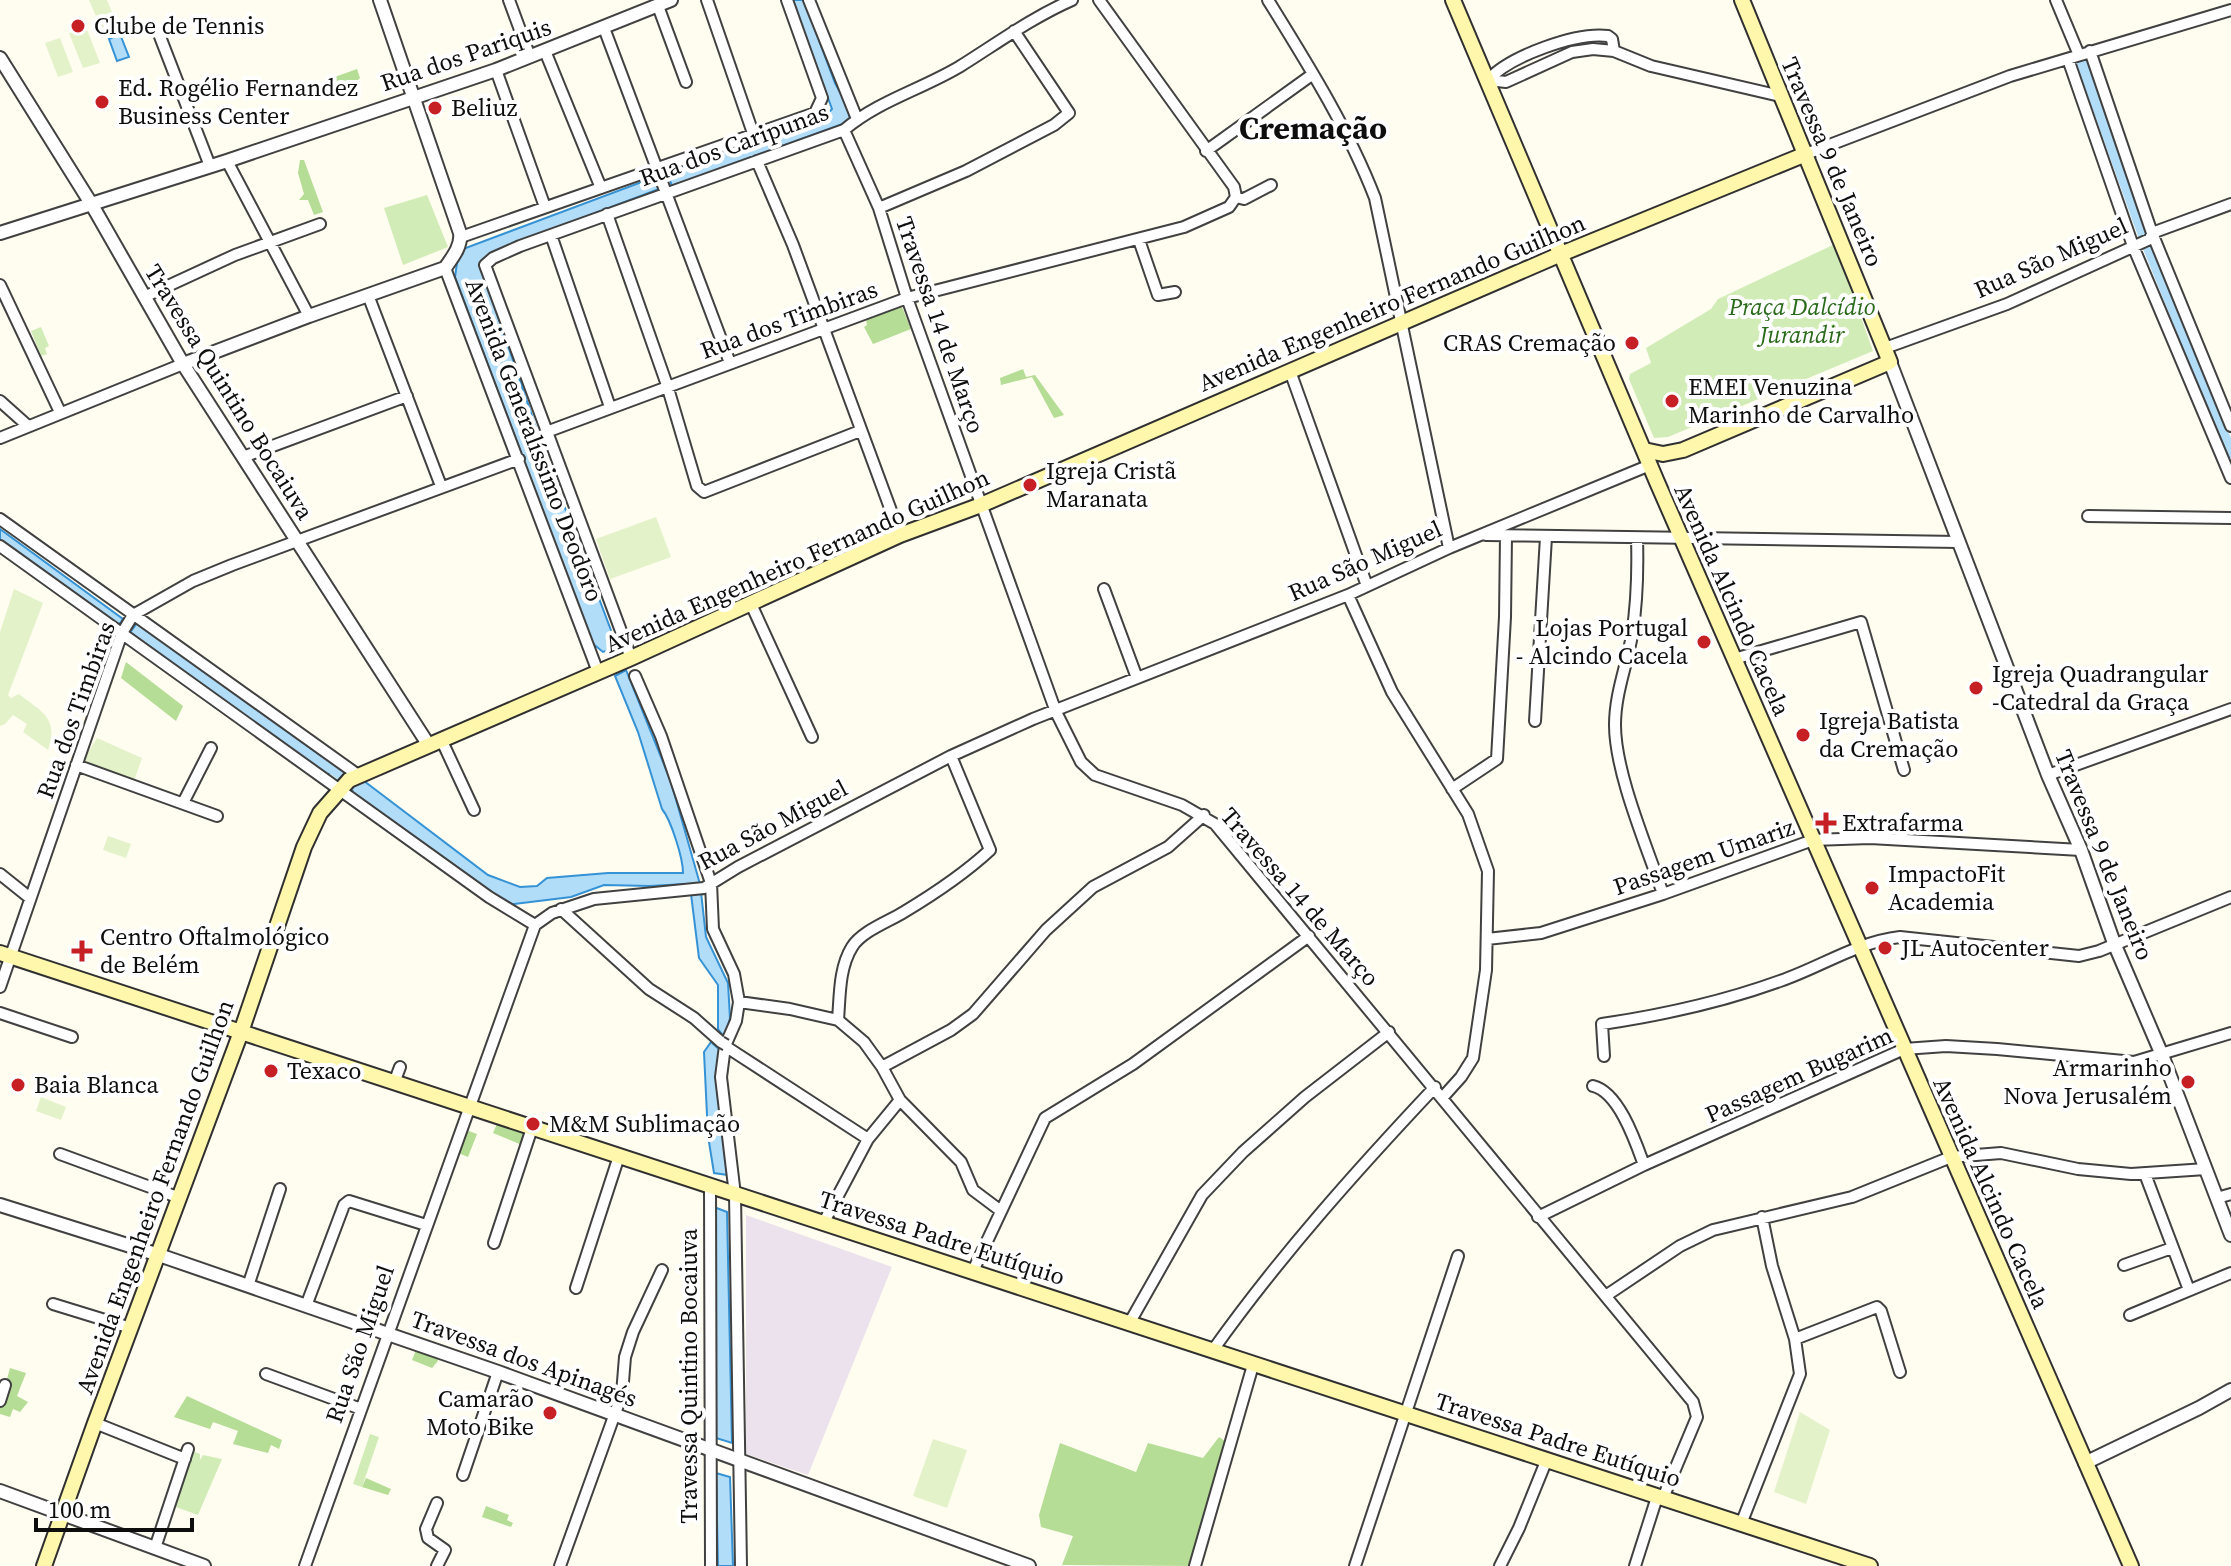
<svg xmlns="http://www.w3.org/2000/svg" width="2231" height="1566" font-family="'Source Serif 4',serif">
<rect width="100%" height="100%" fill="#fffcf0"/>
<path fill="#ece2ed" d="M746,1215L892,1267L808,1475L746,1454Z"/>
<path fill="#d2ecb7" d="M427,195L448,247L403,265L384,208Z
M1835,244L1873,351L1668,437L1654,438L1629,379L1630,374L1651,363L1646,348L1711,309L1718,299Z
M41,327L49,346L45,348L47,354L41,356L31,331Z
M370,1434L379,1437L362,1487L353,1484Z
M190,1450L200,1454V1460L203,1455L222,1459L198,1515L173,1506Z"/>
<path fill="#b5dd95" d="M357,69L360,78C353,85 346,89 335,87L332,78Z
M300,160H304L323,212L314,215L308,200H299L304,194L298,173Z
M902,307L911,329L873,344L864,327L867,325L866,319Z
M1023,369L1026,377L1035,375L1064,415L1054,418L1032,377L1001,385L1000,378Z
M126,662L183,706L176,721L121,678Z
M499,1119L528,1131L522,1145L493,1133Z
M466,1130L477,1134L468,1157L458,1153Z
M417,1348L436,1355L438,1361L432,1368L412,1360Z
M10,1368L26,1373L17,1396L28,1402L20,1412L13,1409L10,1417L0,1414V1405Z
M187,1396L282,1440L279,1449L271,1445L268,1453L233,1444L238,1431L213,1422L210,1429L174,1417Z
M1219,1437L1225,1441L1192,1566L1062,1565L1073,1536L1041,1527L1039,1515L1060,1443L1136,1472L1148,1443L1203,1458Z
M366,1478L391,1489L388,1495L362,1487Z
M486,1506L509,1515L507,1520L513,1523L511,1527L482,1517Z"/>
<path fill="#e4f2c9" d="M89,0H107L116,22L101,28Z
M86,27L100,63L83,68L69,33Z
M60,38L73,72L58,77L45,43Z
M656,517L671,557L610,579L596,539Z
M14,589L43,603L8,695L11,698L19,694C42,712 59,718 48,750L23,732L27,724L13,715L5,724L0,726V632Z
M97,738L142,758L134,781L83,760Z
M108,836L131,844L126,858L103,850Z
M41,1097L66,1107L61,1120L36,1111Z
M1800,1412L1830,1430L1806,1504L1774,1492Z
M933,1439L967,1450L947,1508L913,1496Z"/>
<path fill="#b2ddf9" stroke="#3592d4" stroke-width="2" d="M792,0H804L835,83L851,112L848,122L672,186L667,172L826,116L832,109Z
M120,34L129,57L117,61L109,39Z
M655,177L659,189L556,228L484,259L481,267L551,471L615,641L612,649L603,652L592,643L455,277L457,263L463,249Z
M0,529L123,619L118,626L0,540Z
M137,623L337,767L327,775L129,634Z
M626,670L671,782L700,884L688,888L685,884L650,886L604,885L571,897L506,905L351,792L364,781L488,875L520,887L537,886L547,878L608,873H683C683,858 671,820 662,809L638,732L615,676Z
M701,892L706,937L728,983L730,1018L725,1038L718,1029V985L699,958L691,894Z
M711,1042L720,1050L716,1077L728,1175L714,1173L708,1136L704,1052Z
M714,1207L727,1212L732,1443L716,1438Z
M716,1473L730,1477L733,1566H718Z"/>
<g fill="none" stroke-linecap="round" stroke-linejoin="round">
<path stroke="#b2ddf9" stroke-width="11" d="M2079,55L2143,234L2231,453
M323,762L368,794"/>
<defs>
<path id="minor" d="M509,0L530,57
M707,0L754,136
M809,0L857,119
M1099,0L1234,187L1236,197
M1268,0C1307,63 1348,128 1375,198L1449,548
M2056,0L2079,55
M658,6L686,82
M604,28L730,363
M159,34L210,166
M545,51L601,188
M2090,51L2152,233L2231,426
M2068,59L2133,246L2231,478
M496,70L545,207
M1488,80L1506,82L1572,52L1593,49L1614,51L1651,66L1780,96
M1488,80C1510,56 1576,32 1608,36L1612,39L1614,51
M844,130L879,208L907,298L1056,712L1081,762L1095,775L1182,805L1215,824L1693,1402L1697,1417L1663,1498
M1206,151L1313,74
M1806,154L2010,76L2231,10
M227,161L309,316
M757,161L793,245L900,535
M879,208L966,171L1054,125L1069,113L1014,31
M607,214L667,385L697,486L704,492L860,431
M551,235L610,407
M461,237L815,113L822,98L787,0
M1139,240L1158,295L1175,292
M445,268L598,672
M0,285L60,412
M368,295L441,486
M144,297L235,255L320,224
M1885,348L2007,304L2150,239L2152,233L2231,204
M1290,371L1367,586
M0,401L28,426
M549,431L907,298L1184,227L1229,207L1236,197L1244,199L1271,185
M0,438L183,364
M243,457L407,396
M2088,516L2231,518
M0,519L358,775
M1486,535L1959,542
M1637,538C1638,571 1637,603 1632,635C1627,665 1615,693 1615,725C1615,773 1647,847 1663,894
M0,546L489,897L535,925
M1104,589L1137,678
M1348,595L1392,692L1468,814L1488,871L1486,970L1473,1058L1461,1077L1443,1097
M751,604L812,737
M631,658L485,265L493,258L520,246L844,130C878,101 920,90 959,67C996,44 1031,18 1072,0
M1734,659L1861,622L1904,770
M635,676L661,736L711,883L713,929L734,974L739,1002L736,1021L725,1046L721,1077L735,1195L741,1566
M1535,721L1546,537
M441,739L474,810
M76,765L217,816
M2048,775L2231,709
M1452,789L1497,759L1505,617L1506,536
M183,803L211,748
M0,874L30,898
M561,909L649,989L694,1018L721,1042
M1487,939L1541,933L1663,894L1813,840L1870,838L2081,850
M0,987L122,633L133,615L193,581L232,565L519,459
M739,1002L790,1009L838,1020L864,1042L882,1067L900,1100L961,1162L973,1190L1001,1211
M0,1013L72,1037
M838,1020C840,995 839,968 852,947C862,931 888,922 904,912C934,894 964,874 990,850L951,756
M725,1046L868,1139
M1604,1056L1602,1024C1663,1015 1722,1002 1780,981C1821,967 1857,942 1900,937L2079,956L2099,951L2231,897
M882,1067L951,1030L973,1014L1046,930L1093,887L1168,847L1204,815
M394,1083L400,1067
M1593,1086C1619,1092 1636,1143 1644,1165
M60,1154L180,1198
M2145,1174L2189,1290
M710,1186L711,1566
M2217,1198L2231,1194
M1538,1217L1644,1165L1904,1049L1946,1046L1997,1049L2134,1062L2231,1033
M824,1222L868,1139L900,1100
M494,1243L532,1128
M2124,1265L2172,1248
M973,1271L1045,1118L1133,1064L1309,936
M248,1286L280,1189
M576,1288L619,1156
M1607,1295L1680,1246L1713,1230L1852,1197L1951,1157L2001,1153L2078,1169L2131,1174L2206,1169
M53,1304L131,1328
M306,1306L344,1205L349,1201L426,1225
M2130,1315L2231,1273
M1130,1322L1202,1195L1243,1152L1305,1097L1389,1032
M1795,1339L1877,1307L1881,1311L1900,1372
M1213,1350C1280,1256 1356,1171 1435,1087
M266,1374L361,1409
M0,1401L5,1385
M95,1423L185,1459
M463,1475L498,1372
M1741,1524L1800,1374L1795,1339L1772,1266L1762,1217
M155,1548L188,1449
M305,1566L535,925L552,913L594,899L704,888L738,867L951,756L1033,719L1348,595L1449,548L1650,465
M437,1566L445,1550L428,1538L426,1529L437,1503
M560,1566L622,1394L625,1357L633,1332L662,1270
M1195,1566L1253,1365
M1355,1566L1458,1256
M1500,1566L1519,1528L1547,1459
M1635,1566L1657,1497"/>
<path id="tertiary" d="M0,58L92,205L183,364L428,744
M0,233L227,161L496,70L671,0
M1890,362L2048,775L2081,850L2114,943L2162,1055L2231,1235
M183,364L309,316L445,268C452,258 462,246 460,233L380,0
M0,1205L159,1255L498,1372L1029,1566
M2085,1463L2199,1408L2231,1390
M0,1491L204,1566"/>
<path id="secondary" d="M1453,0L1657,482L2131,1566
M1644,450L1663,454L1683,450L1890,362L1742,0
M0,953L1870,1566
M44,1566L95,1423L241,1032L304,847L320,813L349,780L631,658L900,535L981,505L1561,254L1806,154"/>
</defs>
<use href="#minor" stroke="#414141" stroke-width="14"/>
<use href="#tertiary" stroke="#414141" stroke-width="16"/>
<use href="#secondary" stroke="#303030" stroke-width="18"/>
<use href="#minor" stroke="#fff" stroke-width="10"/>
<use href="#tertiary" stroke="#fff" stroke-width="12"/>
<use href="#secondary" stroke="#fff7ab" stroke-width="14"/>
<defs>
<path id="minor-bridge" d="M721,1042L726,1045"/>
</defs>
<use href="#minor-bridge" stroke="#414141" stroke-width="14" stroke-linecap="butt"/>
<use href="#minor-bridge" stroke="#fff" stroke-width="10"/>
</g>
<g fill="#c61f24" stroke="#fff" stroke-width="3">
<circle cx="78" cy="26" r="8"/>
<circle cx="102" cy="102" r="8"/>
<circle cx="435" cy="108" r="8"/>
<circle cx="1632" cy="343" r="8"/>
<circle cx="1672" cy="401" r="8"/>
<circle cx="1030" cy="485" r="8"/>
<circle cx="1704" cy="642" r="8"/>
<circle cx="1976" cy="688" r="8"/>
<circle cx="1803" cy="735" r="8"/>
<path d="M1822 811h8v8h8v8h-8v8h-8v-8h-8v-8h8z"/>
<circle cx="1872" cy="888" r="8"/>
<circle cx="1885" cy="948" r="8"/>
<path d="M78 939h8v8h8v8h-8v8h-8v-8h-8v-8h8z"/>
<circle cx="271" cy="1071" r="8"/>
<circle cx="2188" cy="1082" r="8"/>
<circle cx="18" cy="1085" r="8"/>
<circle cx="533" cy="1124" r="8"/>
<circle cx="550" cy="1413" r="8"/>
</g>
<g text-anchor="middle" stroke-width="8" stroke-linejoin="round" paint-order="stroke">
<g font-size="24" fill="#0e0e0e" stroke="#fff" text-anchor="start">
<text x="94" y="34">Clube de Tennis</text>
<text x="118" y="96">Ed. Rogélio Fernandez<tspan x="118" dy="28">Business Center</tspan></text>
<text x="451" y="116">Beliuz</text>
<text x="1616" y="351" text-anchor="end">CRAS Cremação</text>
<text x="1688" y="395">EMEI Venuzina<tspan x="1688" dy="28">Marinho de Carvalho</tspan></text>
<text x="1046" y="479">Igreja Cristã<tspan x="1046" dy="28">Maranata</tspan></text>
<text x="1688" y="636" text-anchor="end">Lojas Portugal<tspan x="1688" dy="28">- Alcindo Cacela</tspan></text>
<text x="1992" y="682">Igreja Quadrangular<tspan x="1992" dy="28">-Catedral da Graça</tspan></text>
<text x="1819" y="729">Igreja Batista<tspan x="1819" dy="28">da Cremação</tspan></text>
<text x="1842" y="831">Extrafarma</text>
<text x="1888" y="882">ImpactoFit<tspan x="1888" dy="28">Academia</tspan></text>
<text x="100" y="945">Centro Oftalmológico<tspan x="100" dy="28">de Belém</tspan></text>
<text x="1901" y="956">JL Autocenter</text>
<text x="2172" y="1076" text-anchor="end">Armarinho<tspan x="2172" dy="28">Nova Jerusalém</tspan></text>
<text x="287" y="1079">Texaco</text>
<text x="34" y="1093">Baia Blanca</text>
<text x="549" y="1132">M&amp;M Sublimação</text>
<text x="534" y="1407" text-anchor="end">Camarão<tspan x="534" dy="28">Moto Bike</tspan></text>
</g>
<g font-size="24" fill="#0e0e0e" stroke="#fff">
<text transform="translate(466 55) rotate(-19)" y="8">Rua dos Pariquis</text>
<text transform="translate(734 145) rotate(-20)" y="8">Rua dos Caripunas</text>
<text transform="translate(1832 162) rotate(67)" y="8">Travessa 9 de Janeiro</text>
<text transform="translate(2051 258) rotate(-24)" y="8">Rua São Miguel</text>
<text transform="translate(1392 303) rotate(-23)" y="8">Avenida Engenheiro Fernando Guilhon</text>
<text transform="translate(789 320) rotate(-20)" y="8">Rua dos Timbiras</text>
<text transform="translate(940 325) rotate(71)" y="8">Travessa 14 de Março</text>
<text transform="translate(229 392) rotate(58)" y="8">Travessa Quintino Bocaiuva</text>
<text transform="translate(534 440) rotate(69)" y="8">Avenida Generalíssimo Deodoro</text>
<text transform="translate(797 561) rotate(-24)" y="8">Avenida Engenheiro Fernando Guilhon</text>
<text transform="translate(1365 561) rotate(-24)" y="8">Rua São Miguel</text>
<text transform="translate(1732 600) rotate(66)" y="8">Avenida Alcindo Cacela</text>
<text transform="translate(76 710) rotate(-70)" y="8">Rua dos Timbiras</text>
<text transform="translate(773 825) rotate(-28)" y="8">Rua São Miguel</text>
<text transform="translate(2104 855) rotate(68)" y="8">Travessa 9 de Janeiro</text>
<text transform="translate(1704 857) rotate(-19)" y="8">Passagem Umariz</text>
<text transform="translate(1300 897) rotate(49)" y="8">Travessa 14 de Março</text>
<text transform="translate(1799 1075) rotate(-24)" y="8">Passagem Bugarim</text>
<text transform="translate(1991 1193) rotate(66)" y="8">Avenida Alcindo Cacela</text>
<text transform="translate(155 1197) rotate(-70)" y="8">Avenida Engenheiro Fernando Guilhon</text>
<text transform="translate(942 1238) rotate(18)" y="8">Travessa Padre Eutíquio</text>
<text transform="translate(360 1344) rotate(-71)" y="8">Rua São Miguel</text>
<text transform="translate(524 1359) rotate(20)" y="8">Travessa dos Apinagés</text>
<text transform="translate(689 1376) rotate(-90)" y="8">Travessa Quintino Bocaiuva</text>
<text transform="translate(1558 1440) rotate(18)" y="8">Travessa Padre Eutíquio</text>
</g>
<g font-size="24" font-style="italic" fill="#2a6a1b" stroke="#fff">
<text x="1802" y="315">Praça Dalcídio<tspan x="1802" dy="28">Jurandir</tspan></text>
</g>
<g font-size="32" font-weight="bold" fill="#0e0e0e" stroke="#fff">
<text x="1313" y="139">Cremação</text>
</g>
</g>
<path d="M36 1518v12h156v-12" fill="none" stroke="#0e0e0e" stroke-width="4"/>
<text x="48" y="1518" font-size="24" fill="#0e0e0e" stroke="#ffffff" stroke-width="6" paint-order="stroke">100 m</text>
</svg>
